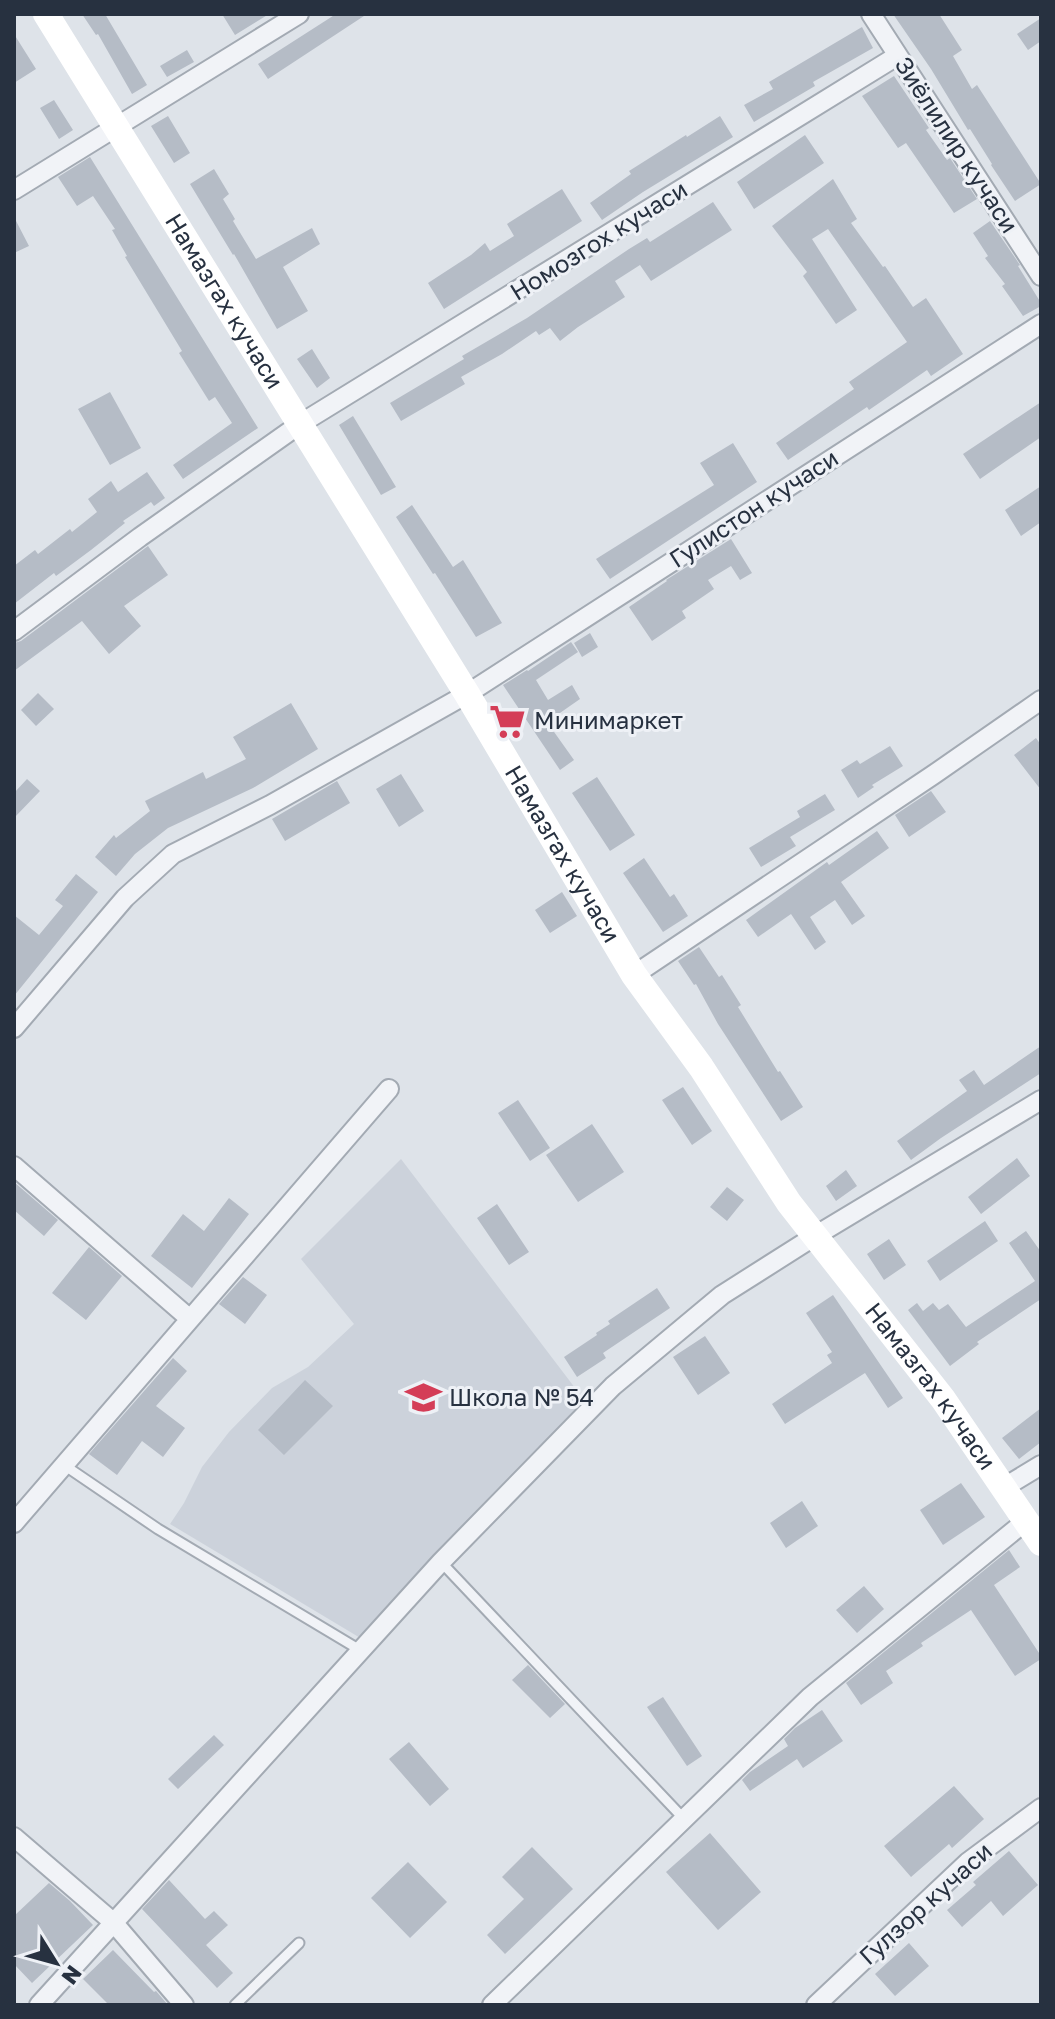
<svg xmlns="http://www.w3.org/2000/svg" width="1055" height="2019" font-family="'Golos Text',sans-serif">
<rect width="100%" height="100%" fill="#dee3e9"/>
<path fill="#ccd2db" d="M401,1159L591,1409L367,1642L170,1524L184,1503L202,1467L229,1432L272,1388L308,1367L354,1324L301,1259Z"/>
<path fill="#b5bcc6" d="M82,14H105L147,85L132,94L98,34L96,35Z
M222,14H269L235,35Z
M336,14H367L268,79L258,64Z
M893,14H939L962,50L953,56L972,89L977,85L1041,184L1015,201L991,165L992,164L970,129L968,130L931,69Z
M1041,18V41L1028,50L1017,34Z
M862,27L873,48L813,82L815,86L754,122L744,105L773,89L769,82Z
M14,34L36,69L14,83Z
M187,50L194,62L167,77L160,66Z
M894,76L929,128L926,130L947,160L950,158L977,199L954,213L906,143L898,148L862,96Z
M54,100L73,130L59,139L40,108Z
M168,116L190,153L174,163L151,126Z
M720,116L733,137L643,192L602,220L590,203L631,174L629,171L686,135L687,137Z
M805,135L824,163L754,209L737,182Z
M90,157L258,428L183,479L173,465L232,423L215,397L209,401L179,353L182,351L125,257L127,256L112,230L115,229L93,196L77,206L58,177Z
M214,169L229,194L223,199L235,219L233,221L256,259L312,228L320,244L283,267L308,311L277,329L234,254L233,255L190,184Z
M833,179L857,219L851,223L883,267L885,266L913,307L926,298L963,354L931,376L927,370L869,410L867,407L788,460L776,443L854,389L849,382L907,342L828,229L812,239L857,310L836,324L803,276L807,272L772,226Z
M562,189L582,221L444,309L428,283L471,255L485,243L490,251L514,236L507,224Z
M713,202L732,230L651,281L640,265L615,281L625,297L578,327L560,341L550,328L539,335L536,331L502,354L461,377L465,384L401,421L390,403L464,359L462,356L527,318L629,249L647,238L650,242Z
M14,217L29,246L14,253Z
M990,221L1020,265L1018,266L1041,303V306L1023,316L1002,286L1005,284L985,258L988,256L973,233Z
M312,349L330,378L317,388L297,359Z
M110,392L141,448L110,465L78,409Z
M1041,402V437L980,479L963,454Z
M353,416L396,487L381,495L339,425Z
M733,443L757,482L610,579L596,559L714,485L700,463Z
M147,472L165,498L154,506L151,502L123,521L125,523L91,550L56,576L54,573L14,604V566L35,550L38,554L70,529L72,532L97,512L88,499L111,481L118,492Z
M1041,486V522L1021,536L1005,510Z
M412,505L453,567L463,560L502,623L476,637L435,573L433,574L396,517Z
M731,539L752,573L740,580L731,566L708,580L714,589L682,611L686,618L652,641L629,607L667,581L666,580Z
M148,546L168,575L124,606L141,626L109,654L82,621L14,671V643L21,641Z
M590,633L598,647L582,657L574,643Z
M571,642L578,652L536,680L548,700L572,685L580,699L547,722L574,760L560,770L503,685L527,670L528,671Z
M38,693L54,709L36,726L21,710Z
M291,703L318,749L253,788L168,828L135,854L116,876L95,857L114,835L116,838L150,811L145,801L203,772L206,779L246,759L233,737Z
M1036,738L1041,745V790L1014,755Z
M890,746L903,766L872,785L874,787L858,798L841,770L857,760L860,764Z
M401,774L424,811L399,827L376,789Z
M597,777L635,835L610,851L572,793Z
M27,779L40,791L14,818V793Z
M337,781L350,803L285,841L272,819Z
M931,791L946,812L909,837L895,815Z
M825,794L835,810L790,837L796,846L761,867L749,848L800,817L797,811Z
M877,831L889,848L841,882L865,916L852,925L835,900L810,917L826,942L815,950L791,914L758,937L746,920L827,862L829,865Z
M644,858L670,897L674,894L688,916L663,932L623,873Z
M76,874L98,892L14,996V915L39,935L63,906L55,900Z
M562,892L577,916L550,933L535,910Z
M699,947L719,977L722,975L741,1005L738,1007L778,1072L780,1071L803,1107L781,1121L718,1024L696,984L694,985L678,961Z
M1041,1046V1073L941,1138L911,1160L897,1141L967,1091L959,1080L974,1070L984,1085Z
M683,1087L712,1131L692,1145L662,1100Z
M518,1100L550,1148L530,1161L498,1113Z
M592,1124L624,1172L578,1202L546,1155Z
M1017,1158L1030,1176L981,1214L968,1197Z
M846,1170L857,1186L836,1201L826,1186Z
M14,1182L58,1220L44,1236L14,1210Z
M727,1187L744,1200L727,1221L710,1207Z
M229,1198L249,1214L192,1288L151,1256L183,1214L204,1231Z
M497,1204L529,1252L509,1265L477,1218Z
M985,1221L998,1241L940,1281L927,1261Z
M1026,1231L1041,1252V1299L977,1342L979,1344L950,1366L908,1310L917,1303L923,1311L933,1303L939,1310L948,1304L966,1327L1035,1281L1009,1243Z
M889,1239L906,1265L884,1280L867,1254Z
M89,1247L122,1276L86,1320L52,1293Z
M243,1277L267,1295L245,1324L219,1304Z
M657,1288L670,1308L603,1353L606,1358L577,1377L564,1357L597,1335L596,1333L610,1324L608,1321Z
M833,1295L903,1398L888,1408L865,1373L785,1424L772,1404L832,1363L827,1355L832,1352L806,1313Z
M705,1336L730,1373L698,1395L673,1357Z
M173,1358L187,1371L156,1406L185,1428L163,1457L142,1441L117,1475L89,1454Z
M305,1380L333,1406L284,1455L258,1430Z
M1041,1408V1442L1019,1459L1002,1438Z
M961,1483L985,1517L943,1545L920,1510Z
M802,1501L818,1526L786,1548L770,1523Z
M1009,1550L1020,1567L994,1585L1041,1656V1659L1015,1676L971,1610L921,1643L923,1646L886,1671L893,1683L861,1705L846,1683Z
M864,1586L884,1609L857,1633L836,1610Z
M528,1665L565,1704L550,1718L512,1680Z
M663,1697L702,1756L687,1766L647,1707Z
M822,1710L843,1741L803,1768L797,1759L750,1791L742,1780L750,1772L788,1746L784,1739L795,1728Z
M214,1735L224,1745L178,1789L168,1779Z
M409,1742L449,1789L430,1806L389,1759Z
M954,1786L984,1819L952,1848L949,1844L911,1877L884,1846Z
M710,1833L761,1892L718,1930L666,1872Z
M532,1847L573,1889L505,1954L487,1935L524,1899L502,1877Z
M1009,1851L1038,1885L1003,1916L991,1901L962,1927L947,1910L976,1885L973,1882Z
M408,1862L447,1902L410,1938L371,1898Z
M169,1880L205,1919L214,1911L228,1925L206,1945L233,1973L217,1988L142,1909Z
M49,1883L70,1901L93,1925L32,1983L14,1964V1916Z
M909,1943L929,1966L895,1996L875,1974Z
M113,1950L154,1992L156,1991L168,2005H109L83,1979Z"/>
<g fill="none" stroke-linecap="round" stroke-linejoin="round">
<defs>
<path id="lane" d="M64,1465L158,1529L360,1650
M441,1562L684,1819
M235,2005L299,1943"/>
<path id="street" d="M871,14L1041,276
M14,190L299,14
M14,631L140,537L300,424L897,56
M634,975L933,775L1041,700
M14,1028L125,898L173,854L270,805L467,694L1041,324
M14,1166L190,1319
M1003,1488L1041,1465
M14,1523L389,1089
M14,1837L113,1922L184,2005
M39,2005L441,1562L613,1386L722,1295L815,1236L1041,1100
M492,2005L810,1697L1027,1520
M816,2005L968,1862L1041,1808"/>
</defs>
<use href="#lane" stroke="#a3aab3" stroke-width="13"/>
<use href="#street" stroke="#a3aab3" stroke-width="22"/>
<use href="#lane" stroke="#f1f3f7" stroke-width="9"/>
<use href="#street" stroke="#f1f3f7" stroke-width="18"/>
<path stroke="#fff" stroke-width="26" id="s1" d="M46,14L467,694L634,975L701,1067L789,1203L943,1399L1041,1543"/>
</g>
<defs>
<symbol id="supermarket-bare" viewBox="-9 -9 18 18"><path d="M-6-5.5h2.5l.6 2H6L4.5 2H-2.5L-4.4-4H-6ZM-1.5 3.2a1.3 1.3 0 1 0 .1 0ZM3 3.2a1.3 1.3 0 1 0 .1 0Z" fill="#d43d57" stroke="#eef1f6" stroke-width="2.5" paint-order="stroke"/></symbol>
<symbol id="school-bare" viewBox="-9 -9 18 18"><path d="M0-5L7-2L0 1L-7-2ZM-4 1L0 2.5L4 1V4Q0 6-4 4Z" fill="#d43d57" stroke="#eef1f6" stroke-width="2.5" paint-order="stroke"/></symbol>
</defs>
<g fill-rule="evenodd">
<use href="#supermarket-bare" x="482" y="696" width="51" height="51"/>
<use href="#school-bare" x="398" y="1372" width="51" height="51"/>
</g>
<g text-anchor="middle" stroke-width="6" stroke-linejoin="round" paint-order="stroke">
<g font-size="24" fill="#273140" stroke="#eef1f6">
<text transform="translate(956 145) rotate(57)" y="8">Зиёлилир кучаси</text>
<text transform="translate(599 241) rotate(-32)" y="8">Номозгох кучаси</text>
<text dy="8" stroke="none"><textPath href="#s1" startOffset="338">Намазгах кучаси</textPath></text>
<text transform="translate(754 509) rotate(-33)" y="8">Гулистон кучаси</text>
<text dy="8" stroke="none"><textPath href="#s1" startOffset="986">Намазгах кучаси</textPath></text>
<text dy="8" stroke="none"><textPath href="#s1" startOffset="1634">Намазгах кучаси</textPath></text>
<text transform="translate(926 1904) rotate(-42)" y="8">Гулзор кучаси</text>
</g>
<g font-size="24" fill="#273140" stroke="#eef1f6" text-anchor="start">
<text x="534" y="729">Минимаркет</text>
<text x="449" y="1406">Школа № 54</text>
</g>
</g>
<rect width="1055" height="2019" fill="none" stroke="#273140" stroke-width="32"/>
<g transform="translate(56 1963) rotate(127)" stroke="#eef1f6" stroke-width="6" paint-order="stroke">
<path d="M0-6L14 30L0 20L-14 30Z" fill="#273140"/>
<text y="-12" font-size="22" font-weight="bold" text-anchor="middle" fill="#273140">N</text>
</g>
</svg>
